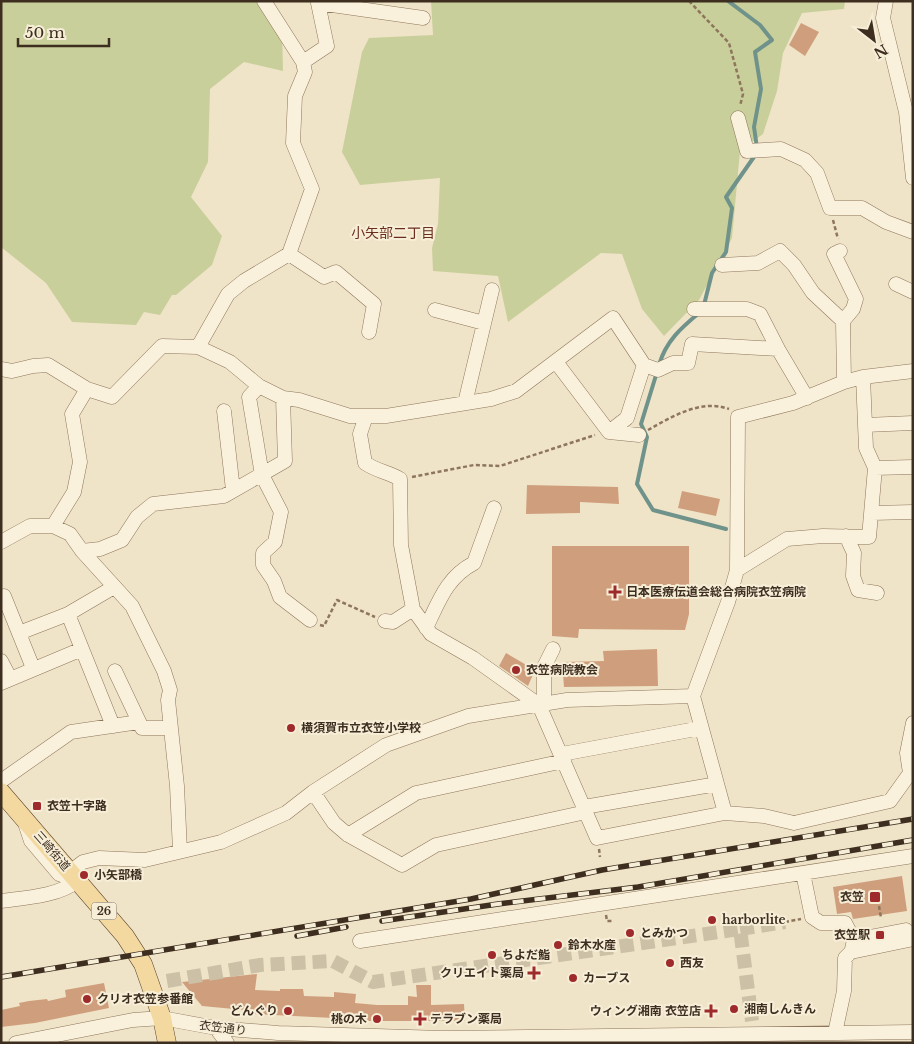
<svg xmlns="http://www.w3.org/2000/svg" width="914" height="1044" font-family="'Libre Baskerville','Noto Sans JP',serif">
<rect width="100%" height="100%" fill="#f0e4c8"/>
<path fill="#c9cf9b" d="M1,1H257L282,30L283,71L244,62L210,89L208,162L191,197L222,236L212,265L176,295H172L160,315L144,312L136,325L72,322L46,283L1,247Z
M431,1H845L844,9L802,13L783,53L777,91L763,134L740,151L732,238L699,300L664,336L642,309L622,254L601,253L508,322L498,276L433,271L432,248L438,224L440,178L360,185L342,152L362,52L369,38L433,35Z"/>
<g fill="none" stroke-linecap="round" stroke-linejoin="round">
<path stroke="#6f938a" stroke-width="4" d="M728,1L760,25L772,40L755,52L761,89L754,127L757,148
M704,305L712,273L726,252L732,208L726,197L756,154
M659,365C666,341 681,328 699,313
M657,372L641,424L647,437L637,484L653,510L726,529"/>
</g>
<path fill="#cf9f7d" d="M801,23L819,32L805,56L789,45Z
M527,485L618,487L619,504L580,502V513L526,514Z
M682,491L720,499L716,516L678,508Z
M552,546H689V614L685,630L579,629L578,638L552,636Z
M657,649L658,686L564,687L562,662L604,661L603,651Z
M506,653L535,670L528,686L499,666Z
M902,876L907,911L853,919L851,912L837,914L833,887Z
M257,974L255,990L280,991V989H303L304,996L334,997V992L356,994L355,1003L377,1005H408V996L417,997L416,985H431V1005L464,1004L465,1021H354L333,1020V1018L254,1014L255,1011L202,1006L182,982Z
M104,983L109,1008L35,1023L1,1027V1010L20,1006L19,1003L29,1001L47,999L48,1001L66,997L65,990Z"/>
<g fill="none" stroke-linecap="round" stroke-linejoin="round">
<path stroke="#ccc0a6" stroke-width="14" stroke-dasharray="14 7" stroke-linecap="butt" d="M740,929L785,922
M167,981L260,965L333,961L373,982L740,929L752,1021"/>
<defs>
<path id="minor" d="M886,1L883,18L906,112L913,178
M303,62L327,46L318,3L423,18
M738,118L747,151L781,149L805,160L817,173L830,208H862L886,222L913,232
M840,251L834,254L856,299L853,309L843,321
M289,254L324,277L336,272L374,304L369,332
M722,265L758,263L780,251L794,265L813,293L843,321L844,382
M896,284L913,292
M694,309H747L760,314L778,349
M435,310L484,323
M198,347L228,294L244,281L289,254L312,189L293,143L295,96L305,72L303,62L264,1
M556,362L609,432L639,435
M1,369L12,371L33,366L48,365L87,389L112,397L162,346L198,347L230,362L259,386L283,398L299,400L350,416H386L491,399L516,391L613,318L644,365L658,370L673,363H688L692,344L778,349L807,398
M863,377L866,448L875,468
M259,386L249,397L262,475L281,512L275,542L263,553V565L274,581L280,597L310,620
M87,389L72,414L80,462L74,492L53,526L70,534L82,551L132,606L164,671L170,690L168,700L177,786L180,851
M465,403L492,290
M224,411L233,490
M366,416L360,434L365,463C376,471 389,472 400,479L401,545L413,609
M865,425L913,423
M609,432L627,418L644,365
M872,513L913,512
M846,536L854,553L853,576L858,590L877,593
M1,542L30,526H53
M82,551L100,549L122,540L137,517L153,504L224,496L285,461L283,398
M737,570L787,539L823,536L869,537L875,468L913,467
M4,596L33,668
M68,614L113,726
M385,621L393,622L413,609L431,634L473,658L539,705L597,838L725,813L693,696L728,602L737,570L738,417L793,403L844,382L863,377L913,371
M426,628C439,601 447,577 474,563L494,508
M19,633L68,614L114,587
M1,661L10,678
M115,671L142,728H171
M1,683L82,649
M539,705L544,696V667L553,649
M562,754L701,728
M1,781L71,732L139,722
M313,792L334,823L348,835L402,865L436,845L586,812
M584,807L717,784
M725,813L764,816L794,823L890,801L910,773L907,753L913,723
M25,823L31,841L59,874L77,881
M348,835L416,793L564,761
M70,872L83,862L99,858L145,860L221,842L286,813L313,792L386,745L468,716L567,700L693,696
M803,873L812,917L821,923H845L854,940
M1,901C24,898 59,896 77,881
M360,941L913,856
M852,949L854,940L906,930L913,939
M216,1028L227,1043
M835,1033L844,991L845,958L851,952L913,939
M16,1043L133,1020L162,1018L216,1028L278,1033L442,1038L913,1032"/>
<path id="major" d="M1,792L125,936L143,964L162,1018L167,1043"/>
</defs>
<use href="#minor" stroke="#8d765c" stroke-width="15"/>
<use href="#major" stroke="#5b4430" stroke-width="19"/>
<path stroke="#8d765c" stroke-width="2.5" stroke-dasharray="4 2.5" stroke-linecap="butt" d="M689,1L729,43L743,94L740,106
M833,220L838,239
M648,430C673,416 701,399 729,409
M412,477L474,465L500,466L595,435
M320,625L324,626L337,600L375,617
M599,849L600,857
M879,906L881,918
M606,915L607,921H612
M785,922L801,919"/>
<use href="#minor" stroke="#faf1dc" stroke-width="14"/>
<use href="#major" stroke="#f3d9a0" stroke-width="18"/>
<defs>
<path id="rail" d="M382,921L498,904L638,887L913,840
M297,936L346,927
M1,977L471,899L602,870L913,819"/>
</defs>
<use href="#rail" stroke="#3d2e20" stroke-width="5.5"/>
<use href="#rail" stroke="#f7eed8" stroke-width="4" stroke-dasharray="11" stroke-linecap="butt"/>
</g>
<g fill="#9e2a2b" stroke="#f7eed8" stroke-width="2">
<path d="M612.5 584.5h5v5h5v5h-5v5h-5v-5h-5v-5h5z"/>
<circle cx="516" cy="670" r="5"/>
<circle cx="291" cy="728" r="5"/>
<rect x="32" y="801" width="10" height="10" rx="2.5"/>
<circle cx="84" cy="875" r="5"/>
<rect x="869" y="891" width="12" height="12" rx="2.5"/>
<circle cx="712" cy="920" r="5"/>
<circle cx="630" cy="933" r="5"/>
<rect x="875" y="930" width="10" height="10" rx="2.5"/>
<circle cx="558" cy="945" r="5"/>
<circle cx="492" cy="955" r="5"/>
<circle cx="670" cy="963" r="5"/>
<path d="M531.5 965.5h5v5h5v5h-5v5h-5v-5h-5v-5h5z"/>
<circle cx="573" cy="978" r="5"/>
<circle cx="87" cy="999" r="5"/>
<circle cx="734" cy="1009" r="5"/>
<circle cx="288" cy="1011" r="5"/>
<path d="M708.5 1003.5h5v5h5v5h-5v5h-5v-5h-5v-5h5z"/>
<circle cx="377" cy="1019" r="5"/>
<path d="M417.5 1011.5h5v5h5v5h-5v5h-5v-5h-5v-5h5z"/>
</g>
<g text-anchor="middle" stroke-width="4" stroke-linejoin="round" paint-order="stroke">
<rect fill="#f7eed8" stroke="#756857" stroke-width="1" x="91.5" y="902.5" width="25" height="17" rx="4"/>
<g font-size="11" font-weight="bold" fill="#3d2e20">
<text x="104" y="915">26</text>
</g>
<g font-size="12" font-weight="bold" fill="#3d2e20" stroke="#f7eed8" text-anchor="start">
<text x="626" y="596">日本医療伝道会総合病院衣笠病院</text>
<text x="526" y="674">衣笠病院教会</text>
<text x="301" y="732">横須賀市立衣笠小学校</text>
<text x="47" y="810">衣笠十字路</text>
<text x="94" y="879">小矢部橋</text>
<text x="864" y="901" text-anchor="end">衣笠</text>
<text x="722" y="924">harborlite</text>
<text x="640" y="937">とみかつ</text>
<text x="870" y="939" text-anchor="end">衣笠駅</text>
<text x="568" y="949">鈴木水産</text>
<text x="502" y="959">ちよだ鮨</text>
<text x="680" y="967">西友</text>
<text x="524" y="977" text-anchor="end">クリエイト薬局</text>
<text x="583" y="982">カーブス</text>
<text x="97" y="1003">クリオ衣笠参番館</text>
<text x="744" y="1013">湘南しんきん</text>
<text x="278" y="1015" text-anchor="end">どんぐり</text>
<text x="701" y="1015" text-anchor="end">ウィング湘南 衣笠店</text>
<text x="367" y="1023" text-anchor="end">桃の木</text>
<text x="430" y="1023">テラブン薬局</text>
</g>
<g font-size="12" fill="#3d2e20" stroke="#f7eed8">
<text transform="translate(52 851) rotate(49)" y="4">三崎街道</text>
<text transform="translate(223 1028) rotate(7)" y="4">衣笠通り</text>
</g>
<g font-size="14" fill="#6b2e1e" stroke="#f7eed8">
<text x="393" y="238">小矢部二丁目</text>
</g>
</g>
<rect width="914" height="1044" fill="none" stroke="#3d2e20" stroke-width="5"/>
<g transform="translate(874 40) rotate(149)" stroke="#f7eed8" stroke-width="4" paint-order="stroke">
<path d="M0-4L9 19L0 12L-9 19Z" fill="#3d2e20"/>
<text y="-8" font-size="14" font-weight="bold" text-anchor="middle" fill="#3d2e20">N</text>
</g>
<path d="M18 38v8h91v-8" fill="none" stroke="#3d2e20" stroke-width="2.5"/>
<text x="25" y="38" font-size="15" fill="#3d2e20" stroke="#f7eed8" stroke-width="4" paint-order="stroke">50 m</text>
</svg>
